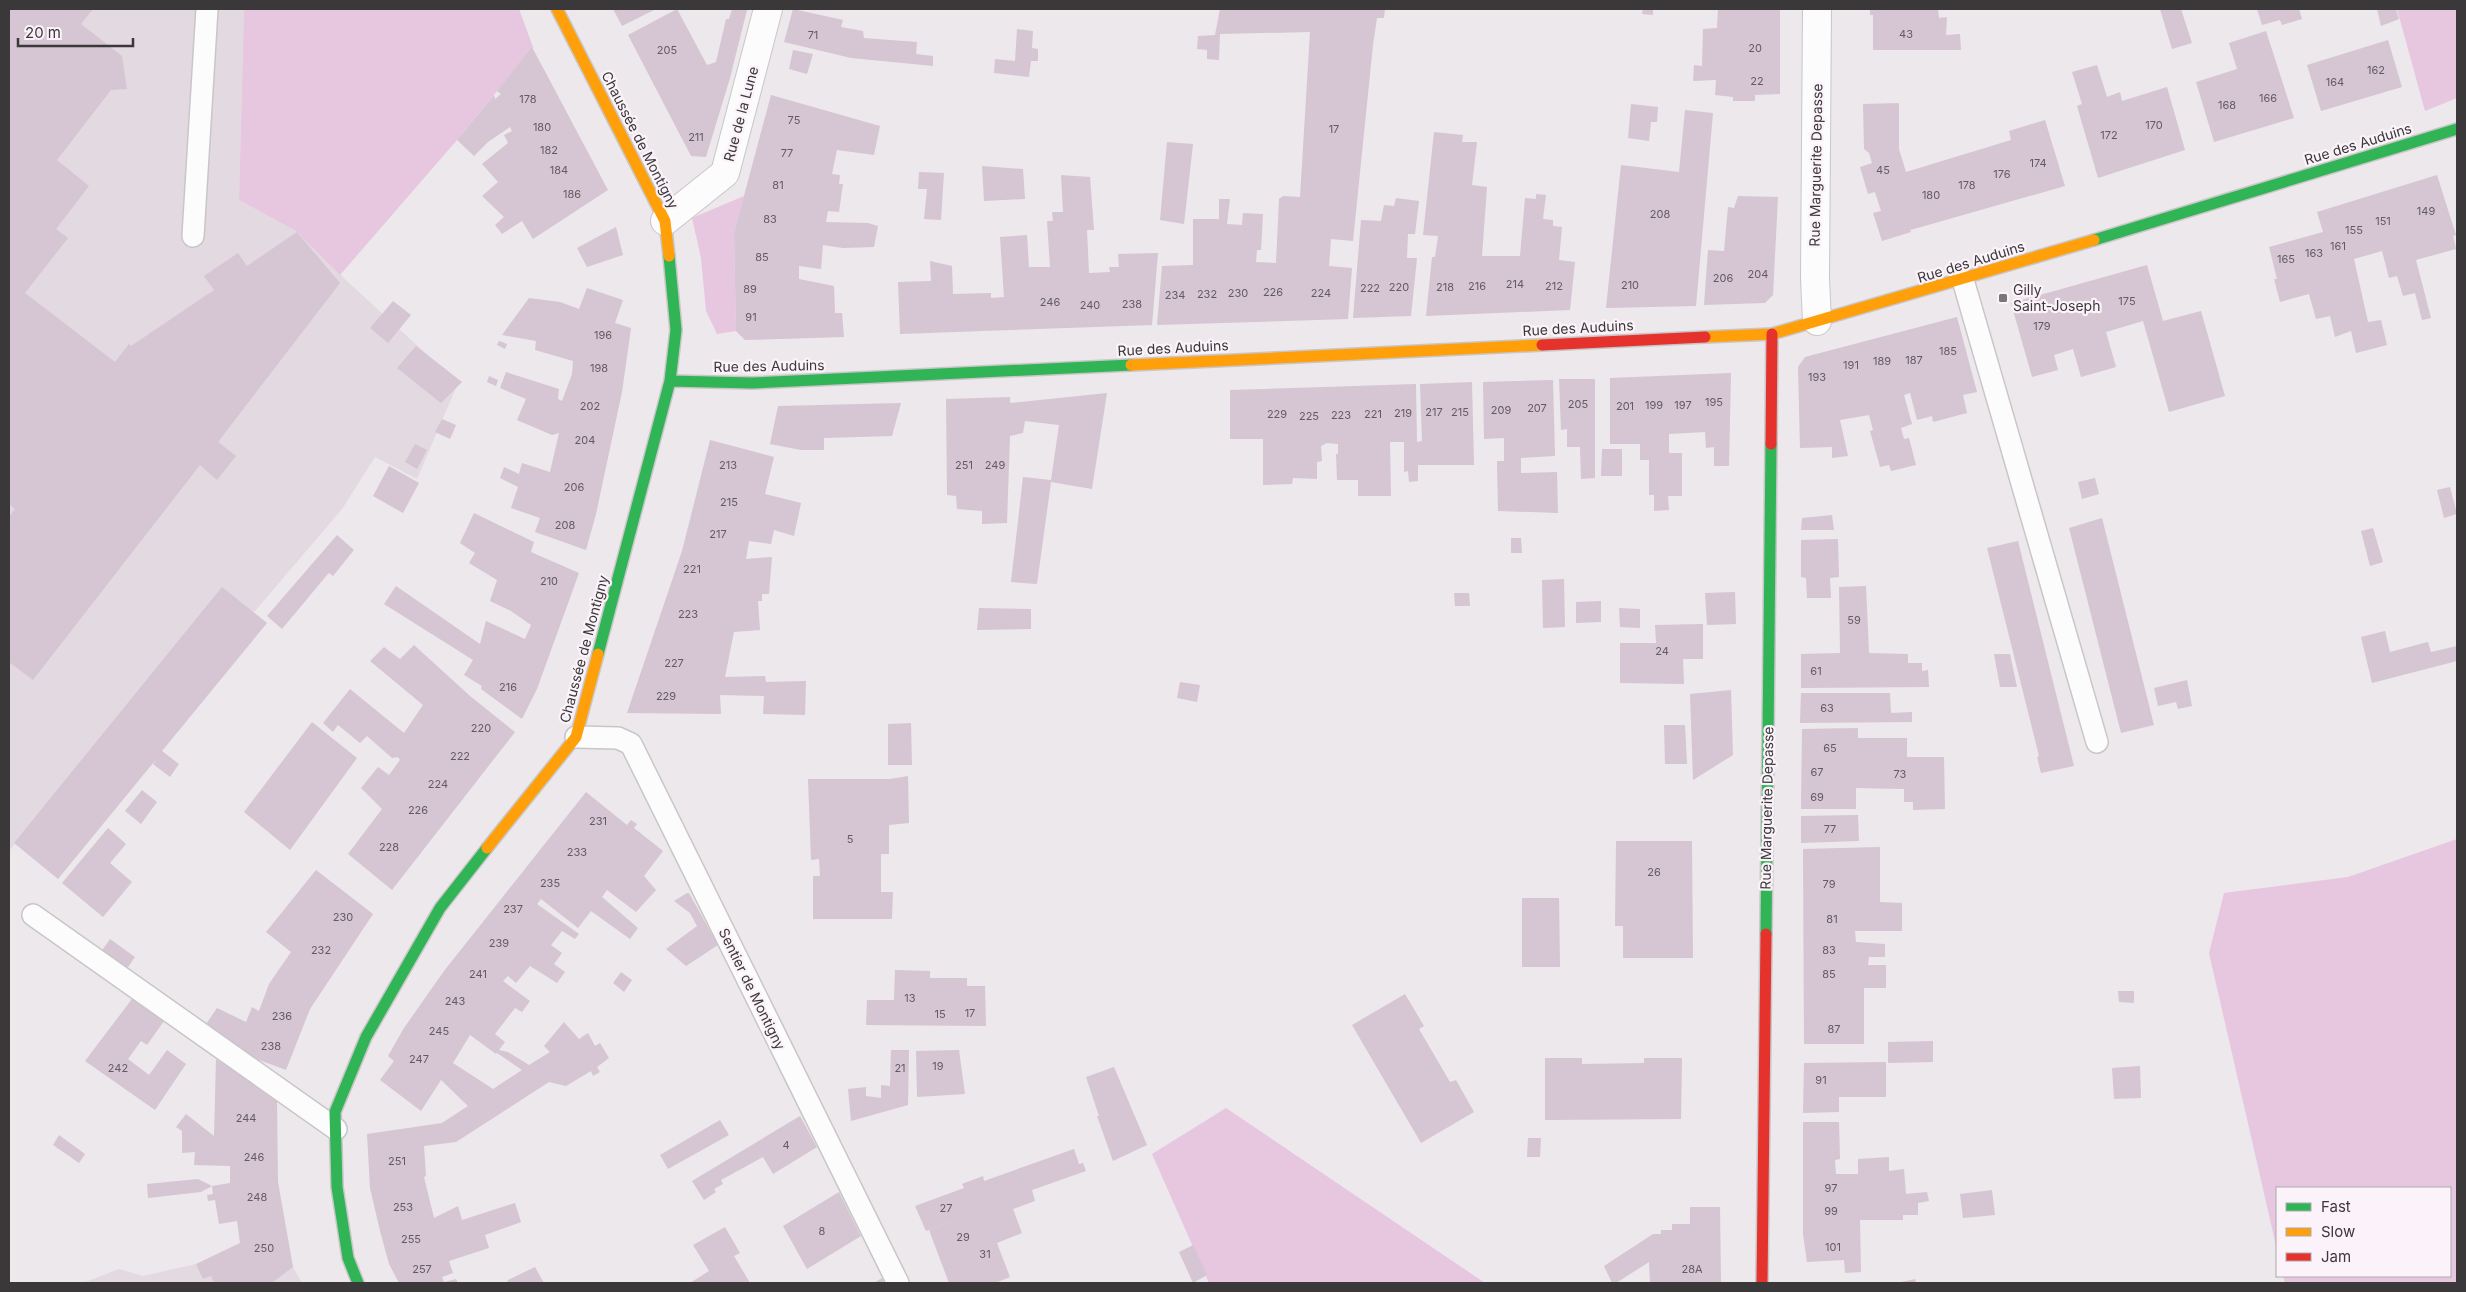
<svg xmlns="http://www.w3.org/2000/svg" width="2466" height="1292" font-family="Inter,sans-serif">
<rect width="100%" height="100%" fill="#ece8eb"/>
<path fill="#e3d9e1" d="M9,9H244L239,200L296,231L348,282L458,383L417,479L375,457L342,509L249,618L214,599L9,851Z
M196,1264L211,1276L214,1283H83L119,1269L143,1276Z
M293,1267L302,1283H272Z"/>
<path fill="#e7c6e0" d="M244,9H519L533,47L457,140L340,275L296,231L239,200Z
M2397,9H2457V98L2425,111Z
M744,196L734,233L736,331L717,334L706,311L701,258L692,218Z
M2457,839V1283H2285L2283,1276H2450V1188H2277V1250L2209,953L2224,893L2348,877Z
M1226,1108L1485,1283H1209L1152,1154Z"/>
<path fill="#d6c5d3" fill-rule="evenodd" d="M9,9H93L81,24L122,56L127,89L111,90L57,160L89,186L56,229L68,238L25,293L115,362L129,344L131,346L214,290L204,276L238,253L247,266L297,232L340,283L218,442L236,456L217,480L200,465L33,680L9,662V517L15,509L9,504Z
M613,9H656L622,26Z
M677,9L707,65L716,62L726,19H729L732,9L747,10L730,78L706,157L691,156L628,35Z
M793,9L843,20L841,27L863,31L864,38L917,42L916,54L933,56V66L851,58L784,42Z
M1220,9H1385L1384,18H1377L1373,45L1353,241L1331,239L1329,266L1352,268L1348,319L1157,325L1162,266L1193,265V219H1219V199H1230L1227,224L1242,225L1243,213L1263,214L1261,250H1257L1256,262L1276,263L1279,199L1283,196L1300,197L1310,32L1220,34L1219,60L1207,59V50L1197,49L1198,36L1215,35Z
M1643,9H1653V15L1642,14Z
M1718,9H1780V94L1755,95V101H1733V97L1715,95L1716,80L1693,81L1694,65L1702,66L1703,29L1717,28Z
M1870,9H1938L1939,18L1947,17L1946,35L1960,34L1961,50H1873V15H1870Z
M2160,9H2181L2192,43L2172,49Z
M2257,9H2299L2302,19L2282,25L2280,20L2262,25Z
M2377,9H2396L2399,19L2381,26Z
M1017,29L1033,31L1032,48L1038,49V61H1031L1029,77L994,73L995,59L1015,61Z
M2266,31L2294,118L2214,142L2196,82L2237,69L2229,43Z
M2388,40L2402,87L2321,111L2307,65Z
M532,47L608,190L533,239L522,221L502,234L495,225L504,217L482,196L498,182L482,164L508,143L504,135L512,131L510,127L488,142L474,156L457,140L494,95L495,99L501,94L497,91Z
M793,50L813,54L807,74L789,69Z
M2097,65L2107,97L2120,92L2122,101L2167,87L2185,150L2098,178L2077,106L2082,104L2072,72Z
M771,95L880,126L874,155L837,150L832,174L840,175L839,184H843L839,212L828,211L826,222L868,223L878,226L874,247L843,248L823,245L821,269L799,266V279L834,286L835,313H842L844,337L745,340L736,331L734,233Z
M1899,103V149L1906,172L2011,140L2009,131L2045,120L2065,186L1921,227L1910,230L1911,232L1882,241L1873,213L1881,211L1875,192L1868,194L1860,167L1872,163L1869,153L1864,149L1863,104Z
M1631,104L1658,107L1657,122H1651L1649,141L1628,138Z
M1685,110L1713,113L1696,306L1606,308L1621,165L1679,172Z
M1434,132L1463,135L1462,142H1477L1472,185L1487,187L1482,256H1520L1525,198L1536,199V194L1546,195L1543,219L1553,220V226L1562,227L1559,260L1575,262L1570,310L1426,316L1432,257H1435L1438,236L1423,235Z
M1167,142L1193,144L1184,224L1160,220Z
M982,166L1023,169L1025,199L984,201Z
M919,172L944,173L941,220L924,219L927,189H918Z
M1061,175L1090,177L1094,230H1087L1089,273L1110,272L1109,267H1119L1118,254L1158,253L1152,325L900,334L898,282L931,281L930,261L952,266L953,294L991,293V298L1004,297L1000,237L1027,235L1029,267H1050L1047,221H1053L1052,212H1063Z
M2437,175L2456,235L2453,236L2456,249L2416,260L2431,318L2422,320L2415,293L2403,296L2397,276L2389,278L2382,251L2354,259L2368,322L2381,320L2387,345L2356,353L2351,331L2335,337L2330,316L2316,319L2309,294L2280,302L2274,279H2277L2269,247L2323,232L2317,212Z
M1738,196L1778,197L1773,295L1765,303L1704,305L1708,250L1724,251L1728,207L1734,208Z
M1396,198L1419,201L1415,234H1408L1407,258H1417L1411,316L1353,318L1361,220L1381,221L1384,205L1394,206Z
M616,227L623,255L587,267L577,248Z
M2147,265L2163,321L2201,311L2225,396L2169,412L2143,321L2106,332L2116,367L2081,377L2073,349L2054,355L2058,370L2032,377L2011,303Z
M587,288L623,300L615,323L631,328L622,392L596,514L586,550L535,532L540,518L511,508L518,487L500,478L504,467L519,474L522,463L550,472L559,433L552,435L517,420L526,399L500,388L506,372L559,389L558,399L562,401L572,374L573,361L535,350L536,341L502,335L529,298L560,302L579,309Z
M393,301L411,315L388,343L370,328Z
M1957,317L1977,392L1963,395L1967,413L1933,422L1932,416L1917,420L1910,393L1904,395L1912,424L1901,428L1904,439L1909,438L1916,465L1891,471L1889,465L1880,467L1870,431L1873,430L1869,415L1840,420L1848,456L1832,458V447L1800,448L1798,367L1805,357Z
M499,341L507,344L505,349L497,345Z
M416,346L462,382L441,403L397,368Z
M1731,373L1729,466H1714V447L1706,448L1705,432L1669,434V453H1682V496H1668L1669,510L1654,511V495H1649V460H1640V444H1610V378Z
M489,376L498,380L496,386L487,382Z
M1559,379H1595V478L1581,479L1580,447H1567V429L1561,430Z
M1553,380L1555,456L1521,458V473L1557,472L1558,513L1498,511L1497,461H1504V438L1484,439L1483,382Z
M1472,382L1474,465H1418V481L1409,482L1408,471L1404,472V442H1390L1391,496H1358V480H1337L1336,454H1338V444L1327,443L1321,446L1322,461L1317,462V479L1293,478L1292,484L1263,485V439H1230V390L1416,384L1417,442L1422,441L1420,384Z
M1107,393L1092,489L1051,482L1037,584L1011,582L1023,477L1051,480L1059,425L1025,421L1023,433L1010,436L1007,523L982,524V511L957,509L956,496L947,495L946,399L1010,397V403Z
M901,403L892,436L824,438V450H801L770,444L778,406Z
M442,419L456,425L450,439L435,432Z
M710,440L774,457L765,494L801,503L794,536L774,530L771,544L749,541L746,559L772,557L769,594H762V601H758L760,630L734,632L725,677L765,676L766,682L806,681L805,715L763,714L764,696L720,695L721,714L627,713L682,551Z
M415,444L427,450L417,469L405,462Z
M1602,449H1622V476H1601Z
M389,466L419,483L403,513L373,496Z
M2095,478L2099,494L2082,499L2078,482Z
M2450,487L2457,514L2444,518L2437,490Z
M474,513L534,542L531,552L579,573L537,689L522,719L481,689L482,686L464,675L473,660L384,604L396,586L480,644L486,621L525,639L531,625L511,611L490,601L497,580L469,563L475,553L460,543Z
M1832,515L1834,530H1801L1802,518Z
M2102,518L2154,725L2121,733L2069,528Z
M2373,528L2383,562L2370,566L2361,531Z
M337,535L354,550L333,576L329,573L327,575L282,629L267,616Z
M1511,538H1521L1522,553H1511Z
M1838,539L1839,577L1830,578L1831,598H1807L1806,578L1801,577V540Z
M2018,541L2074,766L2041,773L2037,757L2039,756L1987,548Z
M1564,579L1565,627L1543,628L1542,580Z
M1866,586L1869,653L1908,654V663H1922V671L1928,670L1929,687L1801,688V654L1840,653L1839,587Z
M222,587L267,623L162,751L179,764L170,777L153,764L158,757L58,879L14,843Z
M1735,592L1736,624L1707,625L1705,593Z
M1454,593H1469L1470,606H1455Z
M1601,601V622L1576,623V602Z
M979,608L1031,609V629L977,630Z
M1619,608L1640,609V628L1620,627Z
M1703,624V659H1683L1684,684L1620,683V643H1656L1655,625Z
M2385,631L2390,652L2428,642L2431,652L2457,646V661L2372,683L2361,637Z
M414,645L470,696L515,732L392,890L348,854L382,809L361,788L378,767L389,775L400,760L398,757L392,758L367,736L360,743L338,725L333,732L323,723L350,689L404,733L423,705L370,661L384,647L400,659Z
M1994,654H2010L2017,687H2000Z
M2187,680L2192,706L2178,709L2176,702L2158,706L2154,688Z
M1180,682L1200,685L1197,702L1177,698Z
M1731,690L1733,755L1693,780L1690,694Z
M1801,693H1890L1891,713L1912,712V722L1800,723Z
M312,722L357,758L290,850L244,812Z
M911,723L912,765H888V724Z
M1664,725H1685L1687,764H1665Z
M1858,728V738H1907V757H1944L1945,809L1913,810V802H1904V789L1856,788V809H1801L1802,729Z
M908,776L909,823L889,825V854H881V892H893L892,919H813V876H820L819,859L811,860L808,779H890Z
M142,790L157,802L141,824L125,811Z
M586,792L627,825L631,820L637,824L634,828L663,851L644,876L656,890L636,912L607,890L602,897L638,928L630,939L591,911L578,928L541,899L537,904L579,934L575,939L562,931L551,945L562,953L554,964L565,972L557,983L530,966L516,983L508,976L503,981L530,1001L522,1012L515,1008L495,1034L505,1042L499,1050L508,1052L529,1065L550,1052L544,1046L564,1022L579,1039L588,1033L595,1046L600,1043L609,1058L597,1067L600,1072L593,1076L591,1071L566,1086L549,1082L456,1142L424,1146L426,1176L424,1177L434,1218L458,1206L462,1220L515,1203L521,1222L485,1235L489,1248L449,1261L453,1273L442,1277L444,1282L456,1279L458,1283H399L389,1264L380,1231L370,1188L367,1134L442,1123L468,1106L441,1080L421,1111L380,1080L394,1061L388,1056L404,1028L444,971ZM470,1035L496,1054L497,1053L522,1070L493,1089L453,1063Z
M1858,815L1859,841L1801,843V816Z
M108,828L126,844L110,863L132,882L103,917L62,883Z
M1616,841H1692L1693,958H1623V926H1615Z
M1880,847V902L1902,903V931H1855L1856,942L1885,944V957H1869L1868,965H1886V988H1864V1044H1804L1803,849Z
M316,870L373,914L310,1009L286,1070L243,1054L204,1027L217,1008L246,1022L252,1007L259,1011L269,984L291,952L266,932Z
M687,893H689L718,945L686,966L666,949L697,926L690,913L674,901Z
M1522,898H1559L1560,967H1522Z
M110,939L135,957L126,970L101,952Z
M895,970L930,971V978H967V986H985L986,1026L866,1025L867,1000H894Z
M621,972L632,980L624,992L613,983Z
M2118,991H2134V1003L2119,1002Z
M1405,994L1424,1026L1419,1029L1450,1082L1456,1080L1474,1112L1421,1143L1352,1025Z
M132,999L164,1021L147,1045L141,1041L128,1059L149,1075L167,1050L186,1064L155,1110L85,1061Z
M1933,1041V1062L1888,1063V1042Z
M891,1050H909L908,1105L851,1121L848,1089L866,1087V1096L881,1098V1085L890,1086Z
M959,1050L965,1094L917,1097L916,1051Z
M1545,1058H1582V1064L1644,1063V1058H1682L1681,1119L1545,1120Z
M216,1059L277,1101L278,1182L293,1267L272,1283H214L211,1276L203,1279L196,1264L240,1243L237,1221L219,1224L215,1200L208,1201L207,1195L213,1194L212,1186L230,1183V1166L194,1165L195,1152L182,1153V1131L176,1127L186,1114L214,1136Z
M1886,1062V1097H1839V1112L1803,1113L1804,1063Z
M2140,1066L2141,1098L2114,1099L2112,1068Z
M1114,1067L1147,1145L1113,1161L1097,1116H1099L1086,1077Z
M800,1116L817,1147L773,1174L763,1157L721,1180L723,1184L714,1189L716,1192L704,1200L692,1181Z
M720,1120L729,1135L668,1169L660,1155Z
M1803,1122H1839L1840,1159L1835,1160L1836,1174H1858V1159L1889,1157V1171L1904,1169L1906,1194L1927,1192L1929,1201L1918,1203V1215H1903V1220H1860L1861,1272L1845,1273L1844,1260L1807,1262L1803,1234Z
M59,1135L85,1154L79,1163L53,1145Z
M1528,1138H1541L1540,1157H1527Z
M1074,1149L1079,1164L1083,1163L1086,1171L1032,1190L1035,1201L1013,1209L1022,1233L997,1243L1010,1277L995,1283H949L929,1230L977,1211L926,1231L915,1206L964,1188L962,1184L983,1176L984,1181Z
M198,1179L212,1186L201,1192L148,1198L147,1184Z
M1992,1190L1995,1215L1963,1218L1960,1194Z
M839,1192L861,1236L807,1269L783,1226Z
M1690,1207H1720L1721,1283H1650L1649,1262L1616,1283H1612L1604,1266L1653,1234H1661V1230H1672V1224H1690Z
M725,1227L740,1253L734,1256L750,1283H690L709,1271L693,1245Z
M1193,1245L1207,1275L1193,1283L1179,1252Z
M535,1267L544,1283H507L508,1280Z
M882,1278L884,1283H874Z
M1915,1279L1916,1283H1901V1282Z"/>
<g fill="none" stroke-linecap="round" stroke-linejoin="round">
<defs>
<path id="lane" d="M193,236L207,9
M1963,280L2097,742
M576,737L618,738L631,744L898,1283
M33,915L336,1129"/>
<path id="street" d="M665,221L725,173L768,9
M1817,321L1815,279L1817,9"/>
<path id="fast" d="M2094,240L2457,129
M670,381L752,383L1131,365
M598,654L670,381L676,330L669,256
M1766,934L1771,444
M358,1283L348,1258L337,1187L335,1112L366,1037L440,908L487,848"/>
<path id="slow" d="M557,9L665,221L669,256
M1705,337L1772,334L2094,240
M1131,365L1542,345
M487,848L576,737L598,654"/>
<path id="jam" d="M1542,345L1705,337
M1771,444L1772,334
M1762,1283L1766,934"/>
</defs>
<use href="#lane" stroke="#c9c6c8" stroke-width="24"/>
<use href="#street" stroke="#c9c6c8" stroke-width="30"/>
<use href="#fast" stroke="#c9c6c8" stroke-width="14"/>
<use href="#slow" stroke="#c9c6c8" stroke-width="14"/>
<use href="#jam" stroke="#c9c6c8" stroke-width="14"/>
<use href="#lane" stroke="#fcfcfc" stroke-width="21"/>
<use href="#street" stroke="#fcfcfc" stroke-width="28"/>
<use href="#fast" stroke="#30b455" stroke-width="11"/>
<use href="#slow" stroke="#ff9f0a" stroke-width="11"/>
<use href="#jam" stroke="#e5322d" stroke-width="11"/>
</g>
<rect fill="#797678" stroke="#fbf3f9" stroke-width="2" x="1998" y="293" width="10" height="10" rx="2.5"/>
<g text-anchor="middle" stroke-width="4.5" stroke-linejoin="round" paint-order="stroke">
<g font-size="11" fill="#625b60">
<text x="1906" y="38">43</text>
<text x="813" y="39">71</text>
<text x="1755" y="52">20</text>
<text x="667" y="54">205</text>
<text x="2376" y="74">162</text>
<text x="1757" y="85">22</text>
<text x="2335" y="86">164</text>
<text x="2268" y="102">166</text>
<text x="528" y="103">178</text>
<text x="2227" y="109">168</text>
<text x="794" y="124">75</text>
<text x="2154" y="129">170</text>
<text x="542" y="131">180</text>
<text x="1334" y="133">17</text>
<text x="2109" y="139">172</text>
<text x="696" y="141">211</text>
<text x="549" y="154">182</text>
<text x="787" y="157">77</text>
<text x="2038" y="167">174</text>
<text x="559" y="174">184</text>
<text x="1883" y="174">45</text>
<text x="2002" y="178">176</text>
<text x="778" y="189">81</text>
<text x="1967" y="189">178</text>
<text x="572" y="198">186</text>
<text x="1931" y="199">180</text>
<text x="2426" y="215">149</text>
<text x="1660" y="218">208</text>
<text x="770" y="223">83</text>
<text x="2383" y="225">151</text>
<text x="2354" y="234">155</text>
<text x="2338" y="250">161</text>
<text x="2314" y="257">163</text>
<text x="762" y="261">85</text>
<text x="2286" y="263">165</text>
<text x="1758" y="278">204</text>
<text x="1723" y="282">206</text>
<text x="1515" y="288">214</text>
<text x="1630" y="289">210</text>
<text x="1477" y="290">216</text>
<text x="1554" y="290">212</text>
<text x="1399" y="291">220</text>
<text x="1445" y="291">218</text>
<text x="1370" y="292">222</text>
<text x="750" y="293">89</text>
<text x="1273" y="296">226</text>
<text x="1238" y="297">230</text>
<text x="1321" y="297">224</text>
<text x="1207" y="298">232</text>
<text x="1175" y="299">234</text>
<text x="2127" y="305">175</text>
<text x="1050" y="306">246</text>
<text x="1132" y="308">238</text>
<text x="1090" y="309">240</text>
<text x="751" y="321">91</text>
<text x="2042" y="330">179</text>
<text x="603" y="339">196</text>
<text x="1948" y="355">185</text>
<text x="1914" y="364">187</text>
<text x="1882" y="365">189</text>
<text x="1851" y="369">191</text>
<text x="599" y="372">198</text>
<text x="1817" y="381">193</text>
<text x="1714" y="406">195</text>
<text x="1578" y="408">205</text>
<text x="1654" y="409">199</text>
<text x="1683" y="409">197</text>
<text x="590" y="410">202</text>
<text x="1625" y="410">201</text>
<text x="1537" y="412">207</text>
<text x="1501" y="414">209</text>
<text x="1434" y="416">217</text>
<text x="1460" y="416">215</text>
<text x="1403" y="417">219</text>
<text x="1277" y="418">229</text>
<text x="1373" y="418">221</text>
<text x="1341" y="419">223</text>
<text x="1309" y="420">225</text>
<text x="585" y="444">204</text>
<text x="728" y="469">213</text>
<text x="964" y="469">251</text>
<text x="995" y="469">249</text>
<text x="574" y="491">206</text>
<text x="729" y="506">215</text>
<text x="565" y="529">208</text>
<text x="718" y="538">217</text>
<text x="692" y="573">221</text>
<text x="549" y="585">210</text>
<text x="688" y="618">223</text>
<text x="1854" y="624">59</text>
<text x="1662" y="655">24</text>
<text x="674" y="667">227</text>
<text x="1816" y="675">61</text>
<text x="508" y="691">216</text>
<text x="666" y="700">229</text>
<text x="1827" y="712">63</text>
<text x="481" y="732">220</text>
<text x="1830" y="752">65</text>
<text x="460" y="760">222</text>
<text x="1817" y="776">67</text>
<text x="1900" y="778">73</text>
<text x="438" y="788">224</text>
<text x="1817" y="801">69</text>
<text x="418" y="814">226</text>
<text x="598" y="825">231</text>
<text x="1830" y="833">77</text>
<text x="850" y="843">5</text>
<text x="389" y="851">228</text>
<text x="577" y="856">233</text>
<text x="1654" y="876">26</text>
<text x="550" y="887">235</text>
<text x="1829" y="888">79</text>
<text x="513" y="913">237</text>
<text x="343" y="921">230</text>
<text x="1832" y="923">81</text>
<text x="499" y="947">239</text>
<text x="321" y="954">232</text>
<text x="1829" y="954">83</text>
<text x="478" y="978">241</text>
<text x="1829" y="978">85</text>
<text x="910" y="1002">13</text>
<text x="455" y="1005">243</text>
<text x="970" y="1017">17</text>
<text x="940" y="1018">15</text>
<text x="282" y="1020">236</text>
<text x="1834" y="1033">87</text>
<text x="439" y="1035">245</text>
<text x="271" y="1050">238</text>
<text x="419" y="1063">247</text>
<text x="938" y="1070">19</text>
<text x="118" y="1072">242</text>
<text x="900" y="1072">21</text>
<text x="1821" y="1084">91</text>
<text x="246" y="1122">244</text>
<text x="786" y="1149">4</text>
<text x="254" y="1161">246</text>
<text x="397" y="1165">251</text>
<text x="1831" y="1192">97</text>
<text x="257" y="1201">248</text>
<text x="403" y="1211">253</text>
<text x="946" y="1212">27</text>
<text x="1831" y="1215">99</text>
<text x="822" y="1235">8</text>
<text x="963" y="1241">29</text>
<text x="411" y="1243">255</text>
<text x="1833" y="1251">101</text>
<text x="264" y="1252">250</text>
<text x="985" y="1258">31</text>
<text x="422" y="1273">257</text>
<text x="1692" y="1273">28A</text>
</g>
<g font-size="14" fill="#3b383a" stroke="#fbf3f9">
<text transform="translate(741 114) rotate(-75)" y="5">Rue de la Lune</text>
<text transform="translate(640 140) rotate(63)" y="5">Chaussée de Montigny</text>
<text transform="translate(2358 144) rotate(-17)" y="5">Rue des Auduins</text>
<text transform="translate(1816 165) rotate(-89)" y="5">Rue Marguerite Depasse</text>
<text transform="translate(1971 262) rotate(-17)" y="5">Rue des Auduins</text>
<text transform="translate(1578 328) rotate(-3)" y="5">Rue des Auduins</text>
<text transform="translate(1173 348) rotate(-3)" y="5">Rue des Auduins</text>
<text transform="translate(769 366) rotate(-1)" y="5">Rue des Auduins</text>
<text transform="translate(584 649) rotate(-75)" y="5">Chaussée de Montigny</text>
<text transform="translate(1767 808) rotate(-89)" y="5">Rue Marguerite Depasse</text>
<text transform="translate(752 989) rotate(64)" y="5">Sentier de Montigny</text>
</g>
<g font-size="14" fill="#3b383a" stroke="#fbf3f9" text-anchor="start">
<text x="2013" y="295">Gilly<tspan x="2013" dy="16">Saint-Joseph</tspan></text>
</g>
</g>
<rect width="2466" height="1292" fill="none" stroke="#3b383a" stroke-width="20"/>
<rect x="2276" y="1187" width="175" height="90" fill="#fbf3f9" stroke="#aea8ad"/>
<rect x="2286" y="1203" width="25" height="8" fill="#30b455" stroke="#aea8ad"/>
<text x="2321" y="1212" font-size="15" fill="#3b383a">Fast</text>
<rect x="2286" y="1228" width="25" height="8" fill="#ff9f0a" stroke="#aea8ad"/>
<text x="2321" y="1237" font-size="15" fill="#3b383a">Slow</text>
<rect x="2286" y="1253" width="25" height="8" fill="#e5322d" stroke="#aea8ad"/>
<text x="2321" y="1262" font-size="15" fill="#3b383a">Jam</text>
<path d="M18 38v8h115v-8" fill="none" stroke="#3b383a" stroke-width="2.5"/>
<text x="25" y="38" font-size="15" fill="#3b383a" stroke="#fbf3f9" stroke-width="4" paint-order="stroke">20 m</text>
</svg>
